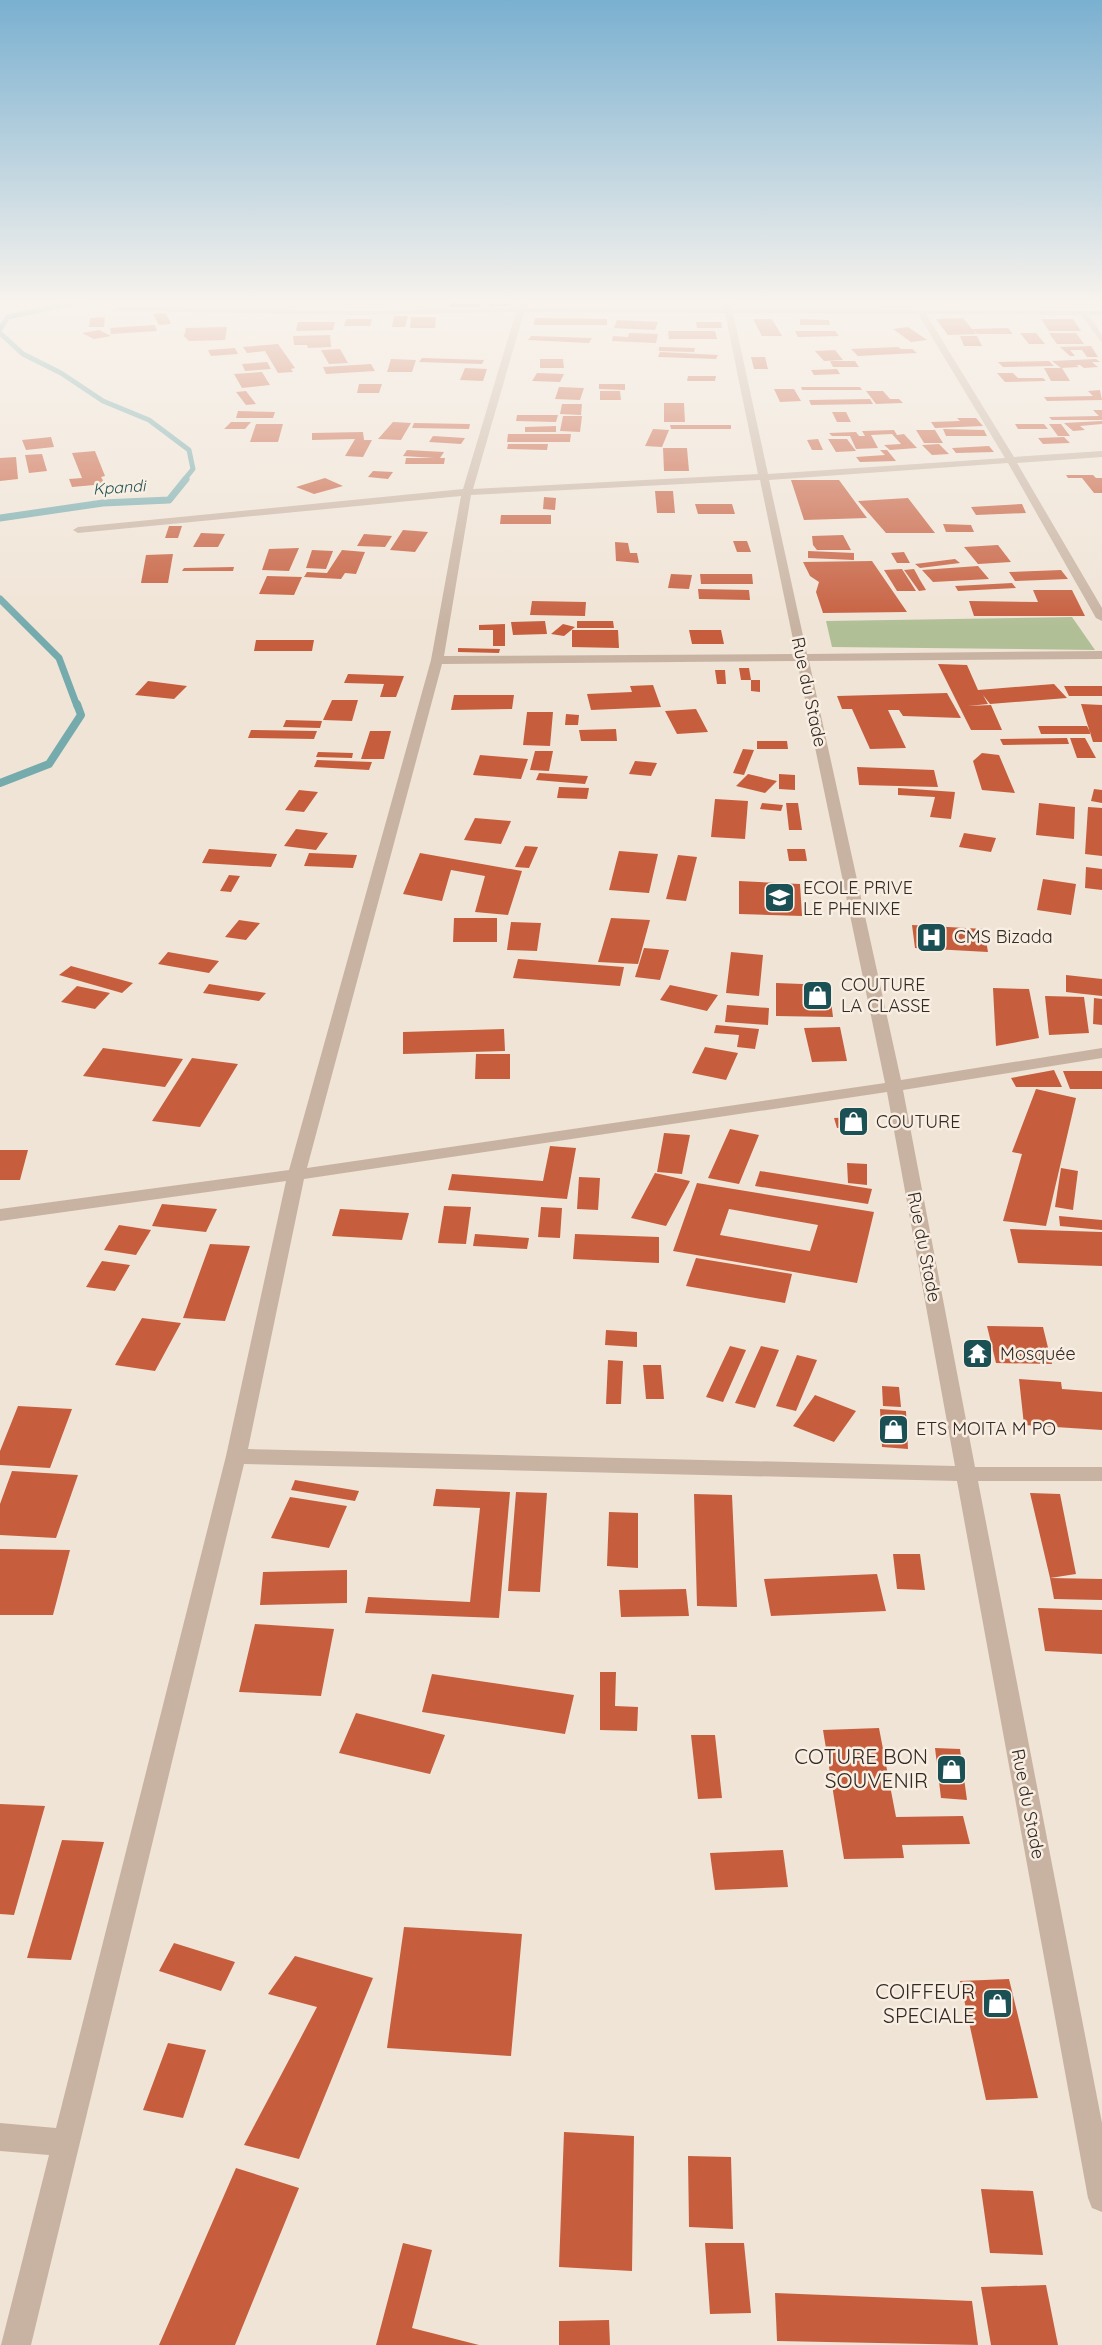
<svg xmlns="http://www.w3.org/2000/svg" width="1102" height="2345" font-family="Quicksand,sans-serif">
<rect width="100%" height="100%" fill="#f0e4d6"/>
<path fill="#b1bf96" d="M1072,617L1095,650L832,647L826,621Z"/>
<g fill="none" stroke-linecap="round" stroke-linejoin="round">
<path stroke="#75abad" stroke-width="5" d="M0,329L8,317L87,300
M0,333L23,354L61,373L103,401L149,420L189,450L193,469L184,480"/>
<path stroke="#75abad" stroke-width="7" d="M0,518L103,503L169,500L186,479
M0,599L59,658L77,706"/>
<path stroke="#75abad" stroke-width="8" d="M0,783L49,764L81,715L77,704"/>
</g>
<path fill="#c65e3e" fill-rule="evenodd" d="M485,300H511L510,306H490V304L484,303Z
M452,302L481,303L480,307H450Z
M166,313L171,324L159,325L153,314Z
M394,316H408L405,327H392Z
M105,317L104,327H89L90,318Z
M411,317H436L435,328H410Z
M535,318L607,319V325H534Z
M963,318L972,329L1008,328L1013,334H977L973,329L976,334L948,335L936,319Z
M346,319H372L370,326H344Z
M753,319H772L782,336H762Z
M800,319L829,320L830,325H800Z
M1041,319H1073L1081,331H1049Z
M617,320L658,322L655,330L614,328Z
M298,322H335L333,330L296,331Z
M696,322H721L722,328H697Z
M155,325L157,331L111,334L110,328Z
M227,327L225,340L189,341L184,336L186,328Z
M908,327L927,340L911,342L893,329Z
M99,330L111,336L94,339L82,333Z
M668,331H715L717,339H669Z
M795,331H835L839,336L798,337Z
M629,333L658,334L656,343L612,341L613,336L628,337Z
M1020,333H1036L1045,344H1029Z
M1049,333H1076L1084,344H1057Z
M330,335L331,347L308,348L307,345H294L293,336Z
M531,336L592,338L589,343L528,340Z
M960,336H977L982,346H964Z
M278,344L295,368L291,369L293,372L278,373L265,351L247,353L243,347Z
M1091,346L1098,357H1087L1082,350H1070L1075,356H1070L1060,347Z
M659,347L695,348L694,352L659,351Z
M898,347L901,349H912L917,353L858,356L851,349Z
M235,348L238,354L211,356L208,350Z
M340,349L348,363L329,364L321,350Z
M835,350L843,360L824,361L815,351Z
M660,352L718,355L716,359L658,357Z
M751,357H765L768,369H754Z
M422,358L484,360L482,364L419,362Z
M391,359L416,360L412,372H387Z
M540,359H563L564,368H540Z
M1096,359L1100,362H1092L1098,367L1084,368L1080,365H1076L1079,367L1061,368L1052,361Z
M830,361H855L859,367H833Z
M1049,361L1054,366L1003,367L998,362Z
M267,362L271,369L245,371L242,364Z
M371,364L375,371L326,374L323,367Z
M465,368L487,369L483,381L460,380Z
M1044,368H1062L1070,381H1051Z
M837,369L840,374L814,375L811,370Z
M262,372L270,385L242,388L234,374Z
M537,373L564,374L560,382L532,381Z
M997,373H1013L1018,378H1043L1046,381L1005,382Z
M688,376H716L715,381H687Z
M359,384H382L379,393H357Z
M599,384H625V390L599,389Z
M559,387L584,388L580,400L555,399Z
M801,387H860L862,390H802Z
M774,389H794L801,401L780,402Z
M1100,390L1102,400L1047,401L1044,397L1093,396L1088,391Z
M246,391L256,404L246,405L236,392Z
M600,391H620L621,400H600Z
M866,391H883L890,399H899L903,403L876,404Z
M870,399L873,404L811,405L809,400Z
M664,403H684L685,422H664Z
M562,404H582L581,415L560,414Z
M1093,410H1102V420H1052L1049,417L1099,416Z
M238,411L275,412L273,418H236Z
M832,412H846L851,422H837Z
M517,415H558L556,422L516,421Z
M563,416H582L580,432L560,431Z
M957,418H976L983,426L935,428L931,422L960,421Z
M1102,421V424L1080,426L1085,430L1073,431L1064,423Z
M231,422H251L245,429H224Z
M393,422L411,423L401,440L378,439Z
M414,423L470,424L469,429L412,428Z
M256,424H283L278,442H250Z
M1015,424H1044L1048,429H1018Z
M1049,424H1061L1070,436H1058Z
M670,425H731V429H671Z
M556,426V432H525V427Z
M653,429L669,430L662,447L645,446Z
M943,429L984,430L987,436H946Z
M894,430L897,435L904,434L917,448L890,450L884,445L901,444L892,434L871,435L878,448L856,449L850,436H832L829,433L856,432L859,436H865L862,431Z
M916,430H935L943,443H924Z
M363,432L364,440H372L363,457L345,456L355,439L312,440V433Z
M508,434H571L570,442H507Z
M433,436L465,438L461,444L429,442Z
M51,437L54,447L26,450L22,440Z
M1064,437L1070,443L1043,444L1038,438Z
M818,439L823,450H812L807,440Z
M828,439H847L856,451L836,452Z
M508,444H548L547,450L507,449Z
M939,444L949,454L932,455L922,445Z
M989,446L994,452L956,453L952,448Z
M663,448H687L689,471H664Z
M407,450L444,452L440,458H445L444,464H405L406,458H434L403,456Z
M880,450H887L896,461L860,462L856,457L885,455Z
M95,451L105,476L101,477L105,484L72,487L69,479L82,478L72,453Z
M42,454L47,471L29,473L25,455Z
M16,457L18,479L0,481V458Z
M373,471L393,472L388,479L368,477Z
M1066,475H1093L1096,478H1102V493H1094L1082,478H1068Z
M325,478L343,486L314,494L296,487Z
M791,480H839L867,518L804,520Z
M655,491H673L675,513H657Z
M544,497L556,498L555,510L543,509Z
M908,498L935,533H886L858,501Z
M695,504H732L735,514H698Z
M1022,504L1026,513L976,515L971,507Z
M501,515H551V524H500Z
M943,524L971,525L974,532H946Z
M169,526H182L178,538H165Z
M403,530L428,532L415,552L390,550Z
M201,533L225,534L218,547H193Z
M364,534L392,536L385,547L357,546Z
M843,535L851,550H817L813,545L812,536Z
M733,541H747L751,552H737Z
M615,542L628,543L630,553H637L639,563L616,561Z
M998,545L1011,562L978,564L964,547Z
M299,548L289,571L262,570L269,549Z
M312,550L333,551L326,569L306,568Z
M342,550L365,552L356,574L345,573L341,579L304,577L307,572L327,573Z
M808,551L854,553V560L808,558Z
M904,552L910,563H897L891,553Z
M173,554L168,583H141L146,555Z
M955,559L960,563L920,568L915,564Z
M872,561L907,612L823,613L816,592L819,582L810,576L803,562Z
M978,566L989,579L933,582L922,570Z
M234,567L233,571H182L184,568Z
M902,569L916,591H897L884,570Z
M914,569L920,580L926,590L919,591L904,570Z
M1061,570L1068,579L1015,581L1009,572Z
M671,574L692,575L689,589L668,588Z
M700,574H752L753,584H701Z
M267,576L302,577L294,595L259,594Z
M1012,583L1016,588L958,591L955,586Z
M698,589L749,590L750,600L699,599Z
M1033,590H1072L1085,616H974L969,601L1038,602Z
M532,601L586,602L585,616L530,615Z
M545,621L547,634L513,635L511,622Z
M577,621H613L614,628H577Z
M505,624V646H493V630H479V625Z
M563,624L575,627L564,636L551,634Z
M572,630H618L619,648L572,647Z
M689,630H721L724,644H692Z
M256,640H314L312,651H254Z
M458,648L500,649L499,653L458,652Z
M938,664L967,665L978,690L1054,684L1067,698L990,704L983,695L988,704L968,706L991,705L1002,730H971Z
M739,668H749L751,680H760V692L751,691V680H741Z
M715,670H725L726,684H717Z
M348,674L404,676L396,697H380L384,684L344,683Z
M148,681L187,686L174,699L135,695Z
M653,685L661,707L591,710L587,694L632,692L630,686Z
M1064,686H1102V696H1069Z
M947,693L961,718L903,716L899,710H888L906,748L870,749L852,709H842L837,696Z
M454,695H514L512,709L451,710Z
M332,700H358L352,721L323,720Z
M1081,704L1102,705V742H1093Z
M696,709L708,732L677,734L665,711Z
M527,712H553L550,746L523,745Z
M566,714L579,715L578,725H565Z
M286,720L322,721L320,728L283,727Z
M1038,726H1087L1091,734H1041Z
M616,729L617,741H581L579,730Z
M251,730L317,731L314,739L248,738Z
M370,731H391L384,759H361Z
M1067,738L1069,744L1003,745L1000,739Z
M1070,738H1085L1096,758H1077Z
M757,741H787L788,749H757Z
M743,749L754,750L744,775L733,773Z
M535,751H553L549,771L530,770Z
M318,752L353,753L352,758L316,757Z
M982,753L999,755L1015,793L982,790L973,761Z
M480,755L528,759L521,779L473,775Z
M317,760L372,762L369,770L314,767Z
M635,761L657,763L651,776L629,774Z
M857,767L934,770L938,787L859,785Z
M539,773L588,776L585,784L536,780Z
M748,774L777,781L765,793L736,786Z
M779,774L795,775V790L779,789Z
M559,787L589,788L587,799L557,798Z
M898,788L955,792L951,819L930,817L935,797L898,795Z
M1094,789L1102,790V803L1091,801Z
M299,790L318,792L304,812L285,810Z
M715,799L748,801L745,839L711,837Z
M762,803L783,805L781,811L760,809Z
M786,803H798L802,830H789Z
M1039,803L1075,807L1074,839L1036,835Z
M1088,807L1102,808V856L1085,854Z
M475,818L511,821L501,844L464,840Z
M296,829L328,833L316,850L284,846Z
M964,833L996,838L991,852L959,847Z
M525,846L538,847L529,868L515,867Z
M209,849L277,854L271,867L202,863Z
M787,849H805L807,861H789Z
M619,851L658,854L649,893L609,890Z
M309,853L357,855L353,868L304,866Z
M420,853L522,871L508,915L475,912L485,876L451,870L442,901L403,894Z
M678,855L697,857L686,901L666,899Z
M1086,867L1102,869V890L1085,888Z
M229,875L240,876L231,892L220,891Z
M1043,879L1076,884L1071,915L1037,910Z
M739,881L800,884L802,916L739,914Z
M454,918H497V942H453Z
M611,918L650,920L638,964L598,962Z
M239,920L260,923L246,940L225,937Z
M511,922L541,923L537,951L507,950Z
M912,925L984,929L988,952L915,948Z
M644,948L669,950L660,980L635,977Z
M168,952L219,961L209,973L158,964Z
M731,952L763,955L759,996L726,993Z
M518,959L624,967L620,986L513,978Z
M71,966L133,983L122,993L59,975Z
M1066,975L1102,979V996L1066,992Z
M776,983L829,985L833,1017L776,1016Z
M209,984L266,993L259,1001L203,993Z
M670,985L718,995L707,1011L660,1000Z
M77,986L110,993L95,1009L61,1002Z
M993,988L1029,989L1039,1038L996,1046Z
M1045,996L1084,997L1089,1033L1049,1035Z
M1094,998L1102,999V1025L1093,1024Z
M727,1005L769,1008L768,1025L725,1022Z
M716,1025L759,1029L755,1049L737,1047L739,1035L714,1033Z
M840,1027L847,1061L812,1062L804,1028Z
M504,1029L505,1051L403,1054V1032Z
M705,1047L738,1053L726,1080L692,1073Z
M103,1048L183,1059L165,1087L83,1076Z
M476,1054H510V1079H475Z
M192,1058L238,1064L200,1127L152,1121Z
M1054,1070L1062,1087H1016L1011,1078Z
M1063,1071H1102V1089H1070Z
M1036,1089L1076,1098L1046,1226L1003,1221L1022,1154L1012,1152Z
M858,1117L862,1127L837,1128L834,1118Z
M730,1129L759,1135L739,1184L708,1178Z
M664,1133L690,1135L682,1174L657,1172Z
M550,1146L576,1148L567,1199L448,1190L452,1174L543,1181Z
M0,1150H28L20,1180H0Z
M847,1163L867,1164V1185L848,1183Z
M1061,1168L1078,1171L1073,1210L1055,1207Z
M760,1171L872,1189L868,1204L755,1186Z
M655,1173L690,1181L666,1226L631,1218Z
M579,1177L600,1178L598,1210L577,1209Z
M697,1183L874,1212L857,1283L673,1251ZM729,1209L818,1225L810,1251L720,1235Z
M162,1204L217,1209L206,1232L152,1226Z
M444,1206L471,1207L466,1244L438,1243Z
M541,1207L562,1208L560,1238L538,1237Z
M340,1209L409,1213L402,1240L332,1236Z
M1059,1216L1102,1220V1230L1060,1226Z
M119,1225L151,1230L136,1255L104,1250Z
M1010,1229L1102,1232V1266L1018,1263Z
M475,1234L529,1238L527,1249L473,1246Z
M575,1234L659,1237V1263L573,1259Z
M210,1244L250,1246L225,1321L183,1318Z
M696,1258L792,1274L785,1303L686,1286Z
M102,1261L130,1265L115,1291L86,1287Z
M142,1318L181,1323L155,1371L115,1365Z
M987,1326L1043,1327L1052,1364L996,1363Z
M606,1330L637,1332V1347L605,1345Z
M730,1346L746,1350L723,1402L706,1397Z
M761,1346L779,1350L755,1408L735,1403Z
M797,1355L817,1360L796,1411L776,1406Z
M608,1360L623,1361L621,1404H606Z
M643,1365H661L664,1399H646Z
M1019,1379L1061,1382L1062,1389L1102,1392V1430L1024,1425Z
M882,1386L899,1387L901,1407L883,1406Z
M815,1395L856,1411L834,1442L793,1426Z
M18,1406L72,1409L50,1468L0,1465V1451Z
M880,1409L906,1411L908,1449L882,1447Z
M12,1471L78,1475L56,1538L0,1535V1504Z
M295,1480L359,1491L355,1501L291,1490Z
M436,1489L510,1492L499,1618L365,1613L368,1597L470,1602L480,1508L433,1506Z
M516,1492L547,1493L540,1592L508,1591Z
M1030,1493L1060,1494L1076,1574L1050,1578Z
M694,1494L732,1495L737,1607L697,1606Z
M290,1497L347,1506L329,1548L271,1538Z
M609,1512L638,1513V1568L607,1566Z
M0,1549L70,1550L53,1615H0Z
M893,1554H920L925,1590L897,1589Z
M347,1570V1603L260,1605L263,1572Z
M877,1574L886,1611L771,1616L764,1579Z
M1050,1578L1102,1579V1600L1054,1599Z
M686,1589L689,1616L621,1617L619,1590Z
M1038,1608L1102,1610V1654L1045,1651Z
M255,1624L334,1629L321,1696L239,1692Z
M600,1672H616L615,1706L638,1707L637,1731L600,1730Z
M432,1674L574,1695L565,1734L422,1712Z
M356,1713L445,1735L430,1774L339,1753Z
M879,1728L896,1817L963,1816L970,1844L902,1845L904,1858L844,1859L823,1730Z
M691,1735H715L722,1798L698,1799Z
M935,1748L960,1749L967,1800L941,1798Z
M0,1804L45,1806L14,1915L0,1914Z
M62,1840L104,1842L71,1960L27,1958Z
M783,1850L788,1887L715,1890L710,1853Z
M404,1927L522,1934L511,2056L387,2048Z
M174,1943L235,1962L221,1991L159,1971Z
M295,1956L373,1978L299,2159L244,2145L317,2007L268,1994Z
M1009,1979L1038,2098L986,2100L960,1981Z
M168,2043L206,2050L183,2118L143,2110Z
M564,2132L634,2136L632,2271L559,2267Z
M688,2156L731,2157L733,2229L689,2227Z
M236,2168L299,2188L235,2345H159Z
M981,2189L1033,2191L1043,2255L990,2253Z
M403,2243L432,2250L412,2328L479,2345H376Z
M705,2243H744L751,2313L710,2314Z
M1046,2285L1058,2345H991L981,2287Z
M775,2293L972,2301L978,2345L777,2341Z
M609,2320L610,2345H559V2321Z"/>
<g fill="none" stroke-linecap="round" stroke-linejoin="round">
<path fill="#c8b3a2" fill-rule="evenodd" d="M520,300H528L526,308L724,309L722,300H730L732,309L1102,311V315H1089L1102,335V343L1081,315L926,314L1014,457L1102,451V457L1017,463L1102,608V621L1096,618L1008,463L769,480L807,654L1102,651V659L809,661L901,1080L1102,1048V1058L903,1090L975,1467H1102V1481H978L1102,2123V2212L1092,2208L1088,2198L957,1481L244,1464L31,2345H1L49,2155L0,2151V2123L56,2128L226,1456L286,1181L0,1221V1209L289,1170L431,660L461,496L78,533L73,530L78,527L463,489L516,312L364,315L120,311L116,309L120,307L364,311L518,308ZM524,312L725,313L758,474L473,489ZM733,313L918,314L1005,458L768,474ZM760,480L796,654L444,656L471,495ZM797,661L885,1083L307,1168L442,664ZM887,1092L955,1466L248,1449L304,1179Z"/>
</g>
<linearGradient id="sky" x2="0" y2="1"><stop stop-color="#7ab0d0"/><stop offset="0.48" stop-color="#f8f3ed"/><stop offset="1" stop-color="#f8f3ed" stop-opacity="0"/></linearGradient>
<rect width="1102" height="628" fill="url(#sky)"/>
<defs>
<symbol id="school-square" viewBox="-11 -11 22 22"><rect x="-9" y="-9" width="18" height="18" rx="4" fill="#1b5054" stroke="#f8eee2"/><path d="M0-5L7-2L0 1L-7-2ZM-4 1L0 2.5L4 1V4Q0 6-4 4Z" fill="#fff"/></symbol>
<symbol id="hospital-square" viewBox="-11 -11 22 22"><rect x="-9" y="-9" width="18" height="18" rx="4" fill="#1b5054" stroke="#f8eee2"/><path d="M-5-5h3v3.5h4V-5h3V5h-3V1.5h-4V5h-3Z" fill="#fff"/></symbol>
<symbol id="shop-square" viewBox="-11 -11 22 22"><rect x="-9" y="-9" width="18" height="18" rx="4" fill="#1b5054" stroke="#f8eee2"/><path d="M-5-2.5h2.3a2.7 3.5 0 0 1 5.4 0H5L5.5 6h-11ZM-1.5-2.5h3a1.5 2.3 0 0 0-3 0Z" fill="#fff"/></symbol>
<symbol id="temple-square" viewBox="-11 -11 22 22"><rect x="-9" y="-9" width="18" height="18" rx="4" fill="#1b5054" stroke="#f8eee2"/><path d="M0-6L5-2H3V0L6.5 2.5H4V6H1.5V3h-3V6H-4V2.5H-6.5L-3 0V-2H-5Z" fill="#fff"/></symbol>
</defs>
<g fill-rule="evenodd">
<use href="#school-square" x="762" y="880" width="35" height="35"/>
<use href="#hospital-square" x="914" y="920" width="35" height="35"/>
<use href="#shop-square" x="800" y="978" width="35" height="35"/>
<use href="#shop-square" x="836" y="1104" width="35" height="35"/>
<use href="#temple-square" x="960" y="1336" width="35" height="35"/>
<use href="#shop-square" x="876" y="1412" width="35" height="35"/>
<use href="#shop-square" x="934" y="1752" width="35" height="35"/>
<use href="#shop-square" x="980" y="1986" width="35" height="35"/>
</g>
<g text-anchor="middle" stroke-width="5" stroke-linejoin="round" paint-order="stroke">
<g font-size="16" font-style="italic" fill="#1b5054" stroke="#f8eee2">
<text transform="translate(119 487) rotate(-4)" y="6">Kpandi</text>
</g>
<g font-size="18" fill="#332925" stroke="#f8eee2">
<text transform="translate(809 692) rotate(78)" y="6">Rue du Stade</text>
<text transform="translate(924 1247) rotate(79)" y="6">Rue du Stade</text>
<text transform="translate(1028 1804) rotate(79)" y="6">Rue du Stade</text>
</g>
<g font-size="18" fill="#332925" stroke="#f8eee2" text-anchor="start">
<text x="803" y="894">ECOLE PRIVE<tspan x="803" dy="21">LE PHENIXE</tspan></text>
<text x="954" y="943">CMS Bizada</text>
<text x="841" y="991">COUTURE<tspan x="841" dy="21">LA CLASSE</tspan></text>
<text x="876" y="1128">COUTURE</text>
<text x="1000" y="1360">Mosquée</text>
<text x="916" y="1435">ETS MOITA M PO</text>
</g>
<g font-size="21" fill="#332925" stroke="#f8eee2" text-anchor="end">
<text x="928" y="1764">COTURE BON<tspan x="928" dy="24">SOUVENIR</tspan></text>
<text x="975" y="1999">COIFFEUR<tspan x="975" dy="24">SPECIALE</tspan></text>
</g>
</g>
</svg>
